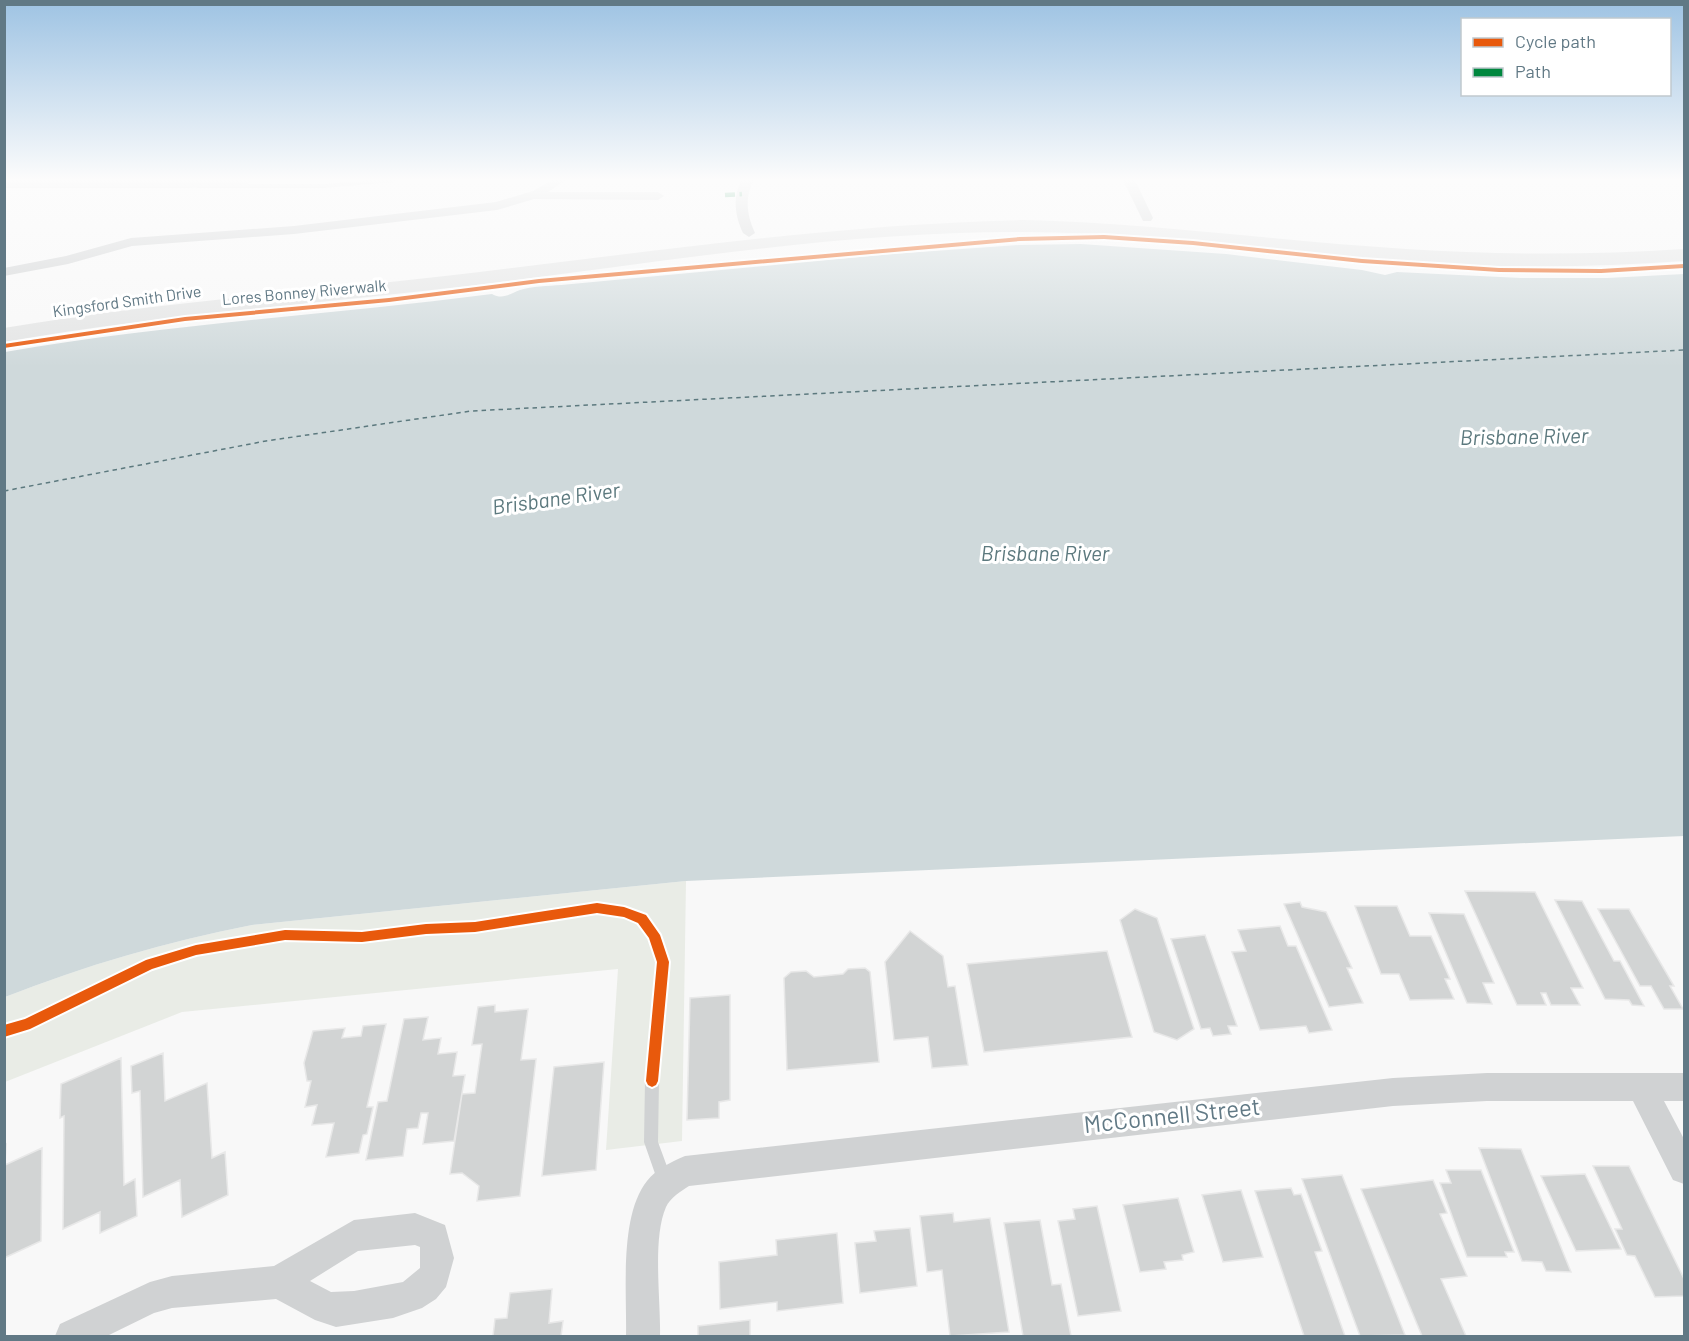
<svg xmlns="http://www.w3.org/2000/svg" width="1689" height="1341" font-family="Barlow,sans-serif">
<rect width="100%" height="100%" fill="#f8f8f8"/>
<path fill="#e9ece6" d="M686,881L682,1141L606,1150L618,969L182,1012L5,1082V997C84,966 168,941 252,925Z"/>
<path fill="#cfd9db" d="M1081,244L1226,254L1362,270L1385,275L1397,272L1521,278H1607L1684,274V836L686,881L252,925C168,941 84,966 5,997V352C166,324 329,315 492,294C503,300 509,294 520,290C532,286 548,286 561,285L892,254L1019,245Z"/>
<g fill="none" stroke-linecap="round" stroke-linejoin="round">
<path stroke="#5c797e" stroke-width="1.5" stroke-dasharray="4.5 4" stroke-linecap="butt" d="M4,491L266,441L471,411L1684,350"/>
</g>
<path fill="#d2d4d4" stroke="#e8e8e8" stroke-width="1.5" d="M1465,891L1535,892L1583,988H1571L1580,1005H1551L1546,993H1541L1546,1005H1517Z
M1555,900L1582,901L1614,961H1620L1644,1006L1632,1005L1629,1000L1605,999Z
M1300,902L1302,907L1326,912L1352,968H1347L1363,1003L1329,1007L1284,904Z
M1355,906H1397L1410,936H1431L1450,979H1445L1454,999L1410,1000L1399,974H1381Z
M1135,909L1157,918L1194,1029L1177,1040L1154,1032L1120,920Z
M1598,909H1629L1674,986H1670L1683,1009H1664L1651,986H1640Z
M1429,913L1464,914L1494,983H1483L1492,1004L1467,1003Z
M1280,926L1288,946H1296L1332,1030L1309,1033L1306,1026L1260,1030L1232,952L1246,951L1238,930Z
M910,931L943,956L948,987L955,986L968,1065L932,1068L928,1037L894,1040L885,962Z
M1205,935L1237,1026H1228L1231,1034L1213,1036L1210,1028L1201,1029L1171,939Z
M1107,951L1132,1037L984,1052L967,964Z
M865,968L870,972L879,1062L787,1070L784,978L791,972L806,971L814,977L843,974L848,969Z
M730,995V1100L719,1102V1118L687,1120L690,998Z
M495,1005V1012L528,1009L521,1060L536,1059L520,1196L477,1201L479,1186L462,1173L450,1174L462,1094L475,1093L482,1044L472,1045L478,1007Z
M428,1017L423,1040L441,1038L438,1054L457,1052L453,1076L465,1075L454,1141L423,1144L428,1113H421L418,1128L407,1129L403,1156L366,1160L378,1102L387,1101L404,1019Z
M386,1024L367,1107H373L367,1134L363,1135L359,1153L326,1157L334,1123L312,1125L317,1105L305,1107L311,1081H307L304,1063L313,1031L345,1028L342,1038L361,1036L363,1026Z
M163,1053L165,1101L207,1083L212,1158L225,1152L228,1195L182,1217L180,1180L143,1197L140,1091L132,1093L131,1066Z
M121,1058L124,1185L135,1179L137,1216L100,1233V1212L63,1229L64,1116L60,1118L61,1084Z
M604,1062L596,1170L542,1176L554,1067Z
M6,1144L5,1165L42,1148L41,1241L4,1258V1145Z
M1479,1148L1521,1149L1571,1272L1546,1271L1542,1262L1522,1261Z
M1593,1166H1629L1684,1279V1296L1655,1297L1635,1256L1627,1255L1615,1229H1622Z
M1446,1170H1481L1514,1252H1505L1507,1257H1467L1440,1183H1451Z
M1585,1174L1621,1249L1576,1251L1541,1176Z
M1342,1175L1405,1335L1360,1336L1302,1179Z
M1433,1180L1447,1213L1440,1214L1467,1276L1441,1279L1466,1336H1422L1361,1189Z
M1291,1188L1294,1195L1301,1194L1322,1251L1315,1252L1345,1336H1304L1255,1191Z
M1241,1190L1263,1257L1223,1262L1202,1195Z
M1178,1198L1194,1252L1182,1255L1183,1260L1164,1262L1166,1269L1140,1272L1123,1205Z
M1097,1206L1121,1311L1078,1316L1058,1221L1075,1219L1073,1209Z
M953,1213L954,1222L990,1218L1009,1332L950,1336L942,1270L927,1272L920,1216Z
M1040,1220L1052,1285L1061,1284L1071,1336H1023L1004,1223Z
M910,1228L917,1286L860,1293L855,1243L876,1241L874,1231Z
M837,1233L843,1303L777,1311V1302L720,1309L719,1262L777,1255L776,1240Z
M552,1289L549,1323L563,1321L561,1336H493L495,1319L507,1318L510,1293Z
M750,1320V1336H698V1326Z"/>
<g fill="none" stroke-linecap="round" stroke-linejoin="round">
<path fill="#d0d2d3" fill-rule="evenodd" d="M377,180H397L394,182L324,188H198L195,186L198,184H324Z
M652,1074L657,1076L659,1081L658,1142L672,1180L669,1185L664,1188L659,1185L644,1142L645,1081L647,1076Z"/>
<path fill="#d0d2d3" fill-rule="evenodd" d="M4,180H251L252,181L246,185L189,188H4Z
M552,180H566L548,192H658L664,196L658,200L534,199L497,210L294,234L132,246L68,264L4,276V268L66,256L131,238L294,226L496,202L533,191Z
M742,180H754C744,197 747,216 755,233L749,237L743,233C735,216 732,196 742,180Z
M1123,180H1135L1153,218L1151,221H1143Z
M1487,1073H1684V1101H1664L1684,1139V1184L1673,1180L1633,1101H1487L1393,1106L689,1186C681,1191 670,1198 666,1207C652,1239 661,1301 660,1336H626C627,1293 619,1216 647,1181C656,1169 671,1162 685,1156L1393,1078Z
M415,1213L445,1225L454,1258L446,1287L436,1299L422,1308L393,1318L336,1327L315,1320L276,1299L172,1308L154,1313L107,1336H55L60,1324L150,1282L172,1276L274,1266L354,1220ZM415,1245L420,1247V1268L403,1282L354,1291L331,1292L310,1281L358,1251Z"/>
<path fill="#e3e4e4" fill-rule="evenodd" d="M1024,220C1152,223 1278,241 1406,249C1499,255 1591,255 1684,249V261C1591,268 1498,268 1405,262C1278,253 1152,232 1024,232C840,231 658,263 476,285C319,304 161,314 4,342V328C150,303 298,293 445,276C638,254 829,224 1024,220Z"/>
<path stroke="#00873e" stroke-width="4.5" stroke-dasharray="10 4.5" stroke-linecap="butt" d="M725,195L742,194"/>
<defs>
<path id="cycleway" d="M1104,235L1193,241L1362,259L1499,268L1601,269L1684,264V268L1601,273L1499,272L1362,263L1193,245L1104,239L1020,241L539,283L389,302L185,321L4,348V344L185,317L389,298L539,279L1020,237Z
M597,903L624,907L646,915L660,935L669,962L658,1081L656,1085L652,1087L648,1085L646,1081L657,962L649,938L638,923L624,917L597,913L475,932L426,934L362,942L285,940L196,955L152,969L30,1029L4,1037V1025L25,1019L146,960L196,945L285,930L362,932L426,924L475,922Z"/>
</defs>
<use href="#cycleway" stroke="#fff" stroke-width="4"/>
<use href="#cycleway" fill="#e8590c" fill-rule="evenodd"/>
</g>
<linearGradient id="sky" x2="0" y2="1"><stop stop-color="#9ec3e3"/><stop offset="0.49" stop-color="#fcfcfc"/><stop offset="1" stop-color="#fcfcfc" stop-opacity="0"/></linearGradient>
<rect width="1689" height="367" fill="url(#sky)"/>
<g text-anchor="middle" stroke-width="6" stroke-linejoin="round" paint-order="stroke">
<g font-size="16" fill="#617985" stroke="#fff">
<text transform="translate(304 292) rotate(-5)" y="6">Lores Bonney Riverwalk</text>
<text transform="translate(127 301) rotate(-8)" y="6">Kingsford Smith Drive</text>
</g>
<g font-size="21" font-style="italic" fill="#5c797e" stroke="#fff">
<text transform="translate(1524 437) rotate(-1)" y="7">Brisbane River</text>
<text transform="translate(556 499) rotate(-8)" y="7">Brisbane River</text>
<text x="1045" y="561">Brisbane River</text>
</g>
<g font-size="24" fill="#617985" stroke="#fff">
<text transform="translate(1172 1116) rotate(-6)" y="8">McConnell Street</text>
</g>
</g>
<rect width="1689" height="1341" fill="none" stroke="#617985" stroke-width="12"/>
<rect x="1461" y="18" width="210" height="78" fill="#ffffff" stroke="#c0c9ce" stroke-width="1.5"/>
<rect x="1473" y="38" width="30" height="9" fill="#e8590c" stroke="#c0c9ce" stroke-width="1.5"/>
<text x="1515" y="48" font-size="18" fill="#617985">Cycle path</text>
<rect x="1473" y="68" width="30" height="9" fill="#00873e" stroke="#c0c9ce" stroke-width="1.5"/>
<text x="1515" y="78" font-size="18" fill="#617985">Path</text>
</svg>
